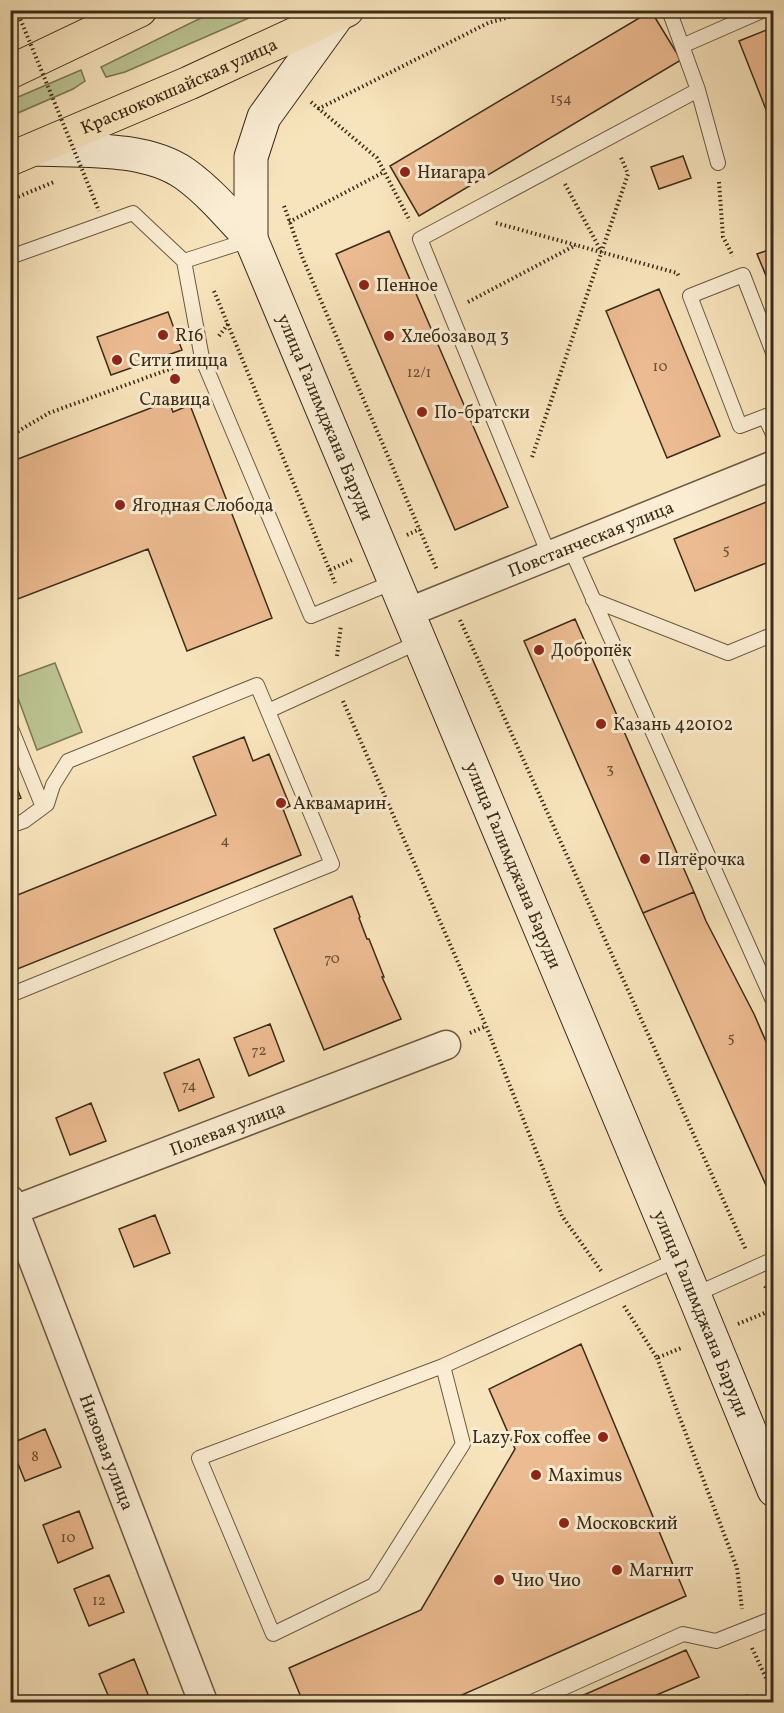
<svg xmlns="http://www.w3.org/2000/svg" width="784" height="1713" font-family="Vollkorn,serif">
<rect width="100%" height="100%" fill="#f8e4bc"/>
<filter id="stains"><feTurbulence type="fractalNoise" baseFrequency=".00333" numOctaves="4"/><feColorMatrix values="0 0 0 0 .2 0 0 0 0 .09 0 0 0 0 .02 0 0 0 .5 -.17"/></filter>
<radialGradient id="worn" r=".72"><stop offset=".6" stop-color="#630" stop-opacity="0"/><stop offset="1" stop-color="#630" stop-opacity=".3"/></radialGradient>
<path fill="#bcc492" stroke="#7b7855" stroke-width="1.5" d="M215,11H265L125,72L106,77L101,67Z
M81,70L85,81L73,89L11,116V100Z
M55,663L82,732L37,750L11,679Z"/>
<path fill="#edbb91" stroke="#3a2c18" stroke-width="1.5" d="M651,11L681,60L419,216L390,166Z
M774,27V130L739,41Z
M683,156L691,178L659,189L651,167Z
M389,231L508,507L455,530L336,254Z
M774,248V295L757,254Z
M659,289L720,436L667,458L606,311Z
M168,312L182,350L111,375L97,337Z
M169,401L173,412L190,405L272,618L187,651L148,549L10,602V462Z
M774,499V560L695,591L674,539Z
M575,619L694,892L643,913L524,641Z
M244,737L253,761L269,754L290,806L283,809L301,855L10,972V898L216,815L193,757Z
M10,772L21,798L10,802Z
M694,892L706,921L754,1014L774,1060V1203L643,913Z
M352,896L360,917L359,918L367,939H369L384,977H382L401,1019L324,1050L274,929Z
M270,1024L284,1061L249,1076L234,1038Z
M199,1059L214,1097L179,1111L164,1073Z
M91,1103L106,1141L70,1155L56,1118Z
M155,1215L170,1253L134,1267L119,1229Z
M581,1344L686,1596L446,1702H303L289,1668L421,1610L515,1449L489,1389Z
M45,1429L61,1467L25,1481L10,1444Z
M79,1511L93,1548L58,1563L43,1525Z
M109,1575L124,1612L89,1626L74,1589Z
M686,1650L699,1677L640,1702H571L570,1701Z
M134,1659L149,1697L136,1702H111L99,1674Z
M747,1695L749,1702H727Z"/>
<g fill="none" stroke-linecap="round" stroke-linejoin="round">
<defs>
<path id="lane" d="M669,10L698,90
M682,46L764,10
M10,257L133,213L184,261L249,240
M184,261L202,358L311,616L396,581
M774,355L743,275L690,296L740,426L774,413
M765,417L774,436
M570,547L774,1003
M549,555L420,239L698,90L718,163
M593,600L728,653L774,634
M268,711L421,641
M10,726L43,807
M10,826L24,821L47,804L53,785L68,761L257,685L332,864L10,995
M694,1295L774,1259
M443,1366L463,1444L374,1585L273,1634L199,1458L443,1366L679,1259
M532,1702L683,1634L716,1641L774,1618"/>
<g id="street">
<path id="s1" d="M409,612L774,465"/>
<path id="s2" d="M10,1200L203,1702"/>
<path id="s3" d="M10,1214L14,1210L446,1045"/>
</g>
<g id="secondary">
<path id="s4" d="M35,149C81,151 145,146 185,174C210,192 230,216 251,239L694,1295L774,1490"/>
<path d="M251,239V157L264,117L337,16"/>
</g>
<g id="primary">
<path d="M10,72L140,10"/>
<path id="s5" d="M10,159L189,83L347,10"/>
</g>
</defs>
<use href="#lane" stroke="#6a5a41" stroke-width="16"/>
<use href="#street" stroke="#6a5a41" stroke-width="31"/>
<use href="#secondary" stroke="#3a2c18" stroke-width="35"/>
<use href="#primary" stroke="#3a2c18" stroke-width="35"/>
<path stroke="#3a2c18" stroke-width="4" stroke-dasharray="1.5 3" stroke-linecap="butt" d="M10,14L17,11
M311,102L377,158L410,221
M318,109L488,23L534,10
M719,182L723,237L733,256
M565,184L601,251
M10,200L54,182
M284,206L303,259L437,570
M289,222L384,172
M496,223L677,273L680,278
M214,291L335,583
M468,302L576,245
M219,336L228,324
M10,436L49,413L181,365
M532,457L628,174L620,155
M407,535L420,529
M330,570L354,559
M460,620L746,1250
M337,656L341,625
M343,701L486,1026L562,1216L602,1272
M470,1033L486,1026
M765,1286L774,1301
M624,1306L657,1358L681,1348
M738,1324L774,1309
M657,1358L737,1568L742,1609
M752,1648L774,1695"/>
<use href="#lane" stroke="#faedd3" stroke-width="14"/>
<use href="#street" stroke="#faedd3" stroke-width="28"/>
<use href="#secondary" stroke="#faedd3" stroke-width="33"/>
<use href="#primary" stroke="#f8e4bc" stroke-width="33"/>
<path stroke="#3a2c18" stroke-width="4" stroke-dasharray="1.5 3" stroke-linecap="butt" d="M17,11L99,211"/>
</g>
<g fill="#8f2418" stroke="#faedd3" stroke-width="2">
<circle cx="405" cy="172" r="6"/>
<circle cx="364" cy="285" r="6"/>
<circle cx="163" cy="335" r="6"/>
<circle cx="389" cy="336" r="6"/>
<circle cx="117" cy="360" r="6"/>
<circle cx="175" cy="379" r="6"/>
<circle cx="422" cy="412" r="6"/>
<circle cx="120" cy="505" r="6"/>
<circle cx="539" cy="650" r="6"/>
<circle cx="601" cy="724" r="6"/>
<circle cx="281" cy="803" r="6"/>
<circle cx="645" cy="859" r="6"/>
<circle cx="603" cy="1437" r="6"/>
<circle cx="536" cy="1475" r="6"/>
<circle cx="564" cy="1523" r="6"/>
<circle cx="617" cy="1570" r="6"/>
<circle cx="499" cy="1580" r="6"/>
</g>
<g text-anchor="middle" stroke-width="6" stroke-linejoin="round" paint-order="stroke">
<g font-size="15" fill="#675036">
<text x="561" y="103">154</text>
<text x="660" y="371">10</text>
<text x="419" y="377">12/1</text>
<text x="726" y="554">5</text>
<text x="610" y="773">3</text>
<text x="225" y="845">4</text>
<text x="332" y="963">70</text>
<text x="731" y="1042">5</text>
<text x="259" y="1055">72</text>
<text x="189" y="1090">74</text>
<text x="35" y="1461">8</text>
<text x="68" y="1542">10</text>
<text x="99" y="1605">12</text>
</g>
<g font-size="18" fill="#3a2c18" stroke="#faedd3">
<text dy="6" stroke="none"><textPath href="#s5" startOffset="184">Краснококшайская улица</textPath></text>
<text dy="6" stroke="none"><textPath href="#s4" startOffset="440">улица Галимджана Баруди</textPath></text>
<text dy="6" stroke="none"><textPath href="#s1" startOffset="196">Повстанческая улица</textPath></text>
<text dy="6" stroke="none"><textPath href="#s4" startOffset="926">улица Галимджана Баруди</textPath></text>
<text dy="6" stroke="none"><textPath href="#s3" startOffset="234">Полевая улица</textPath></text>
<text dy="6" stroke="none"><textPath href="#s4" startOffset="1412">улица Галимджана Баруди</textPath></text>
<text dy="6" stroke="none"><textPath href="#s2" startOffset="270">Низовая улица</textPath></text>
</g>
<g font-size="18" fill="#3a2c18" stroke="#faedd3" text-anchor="start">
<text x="417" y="178">Ниагара</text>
<text x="376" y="291">Пенное</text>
<text x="175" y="341">R16</text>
<text x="401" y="342">Хлебозавод 3</text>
<text x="129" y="366">Сити пицца</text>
<text x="175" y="405" text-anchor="middle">Славица</text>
<text x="434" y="418">По-братски</text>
<text x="132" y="511">Ягодная Слобода</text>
<text x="551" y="656">Добропёк</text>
<text x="613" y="730">Казань 420102</text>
<text x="293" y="809">Аквамарин</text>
<text x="657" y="865">Пятёрочка</text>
<text x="591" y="1443" text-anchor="end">Lazy Fox coffee</text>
<text x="548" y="1481">Maximus</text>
<text x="576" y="1529">Московский</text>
<text x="629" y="1576">Магнит</text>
<text x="511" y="1586">Чио Чио</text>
</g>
</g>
<rect width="784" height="1713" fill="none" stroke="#f8e4bc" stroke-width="36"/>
<rect x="12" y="12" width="760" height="1689" fill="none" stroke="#3a2c18" stroke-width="3"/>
<rect x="18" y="18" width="748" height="1677" fill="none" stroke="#3a2c18" stroke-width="1.5"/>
<rect width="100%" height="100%" filter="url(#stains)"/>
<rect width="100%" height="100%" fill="url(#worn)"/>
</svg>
